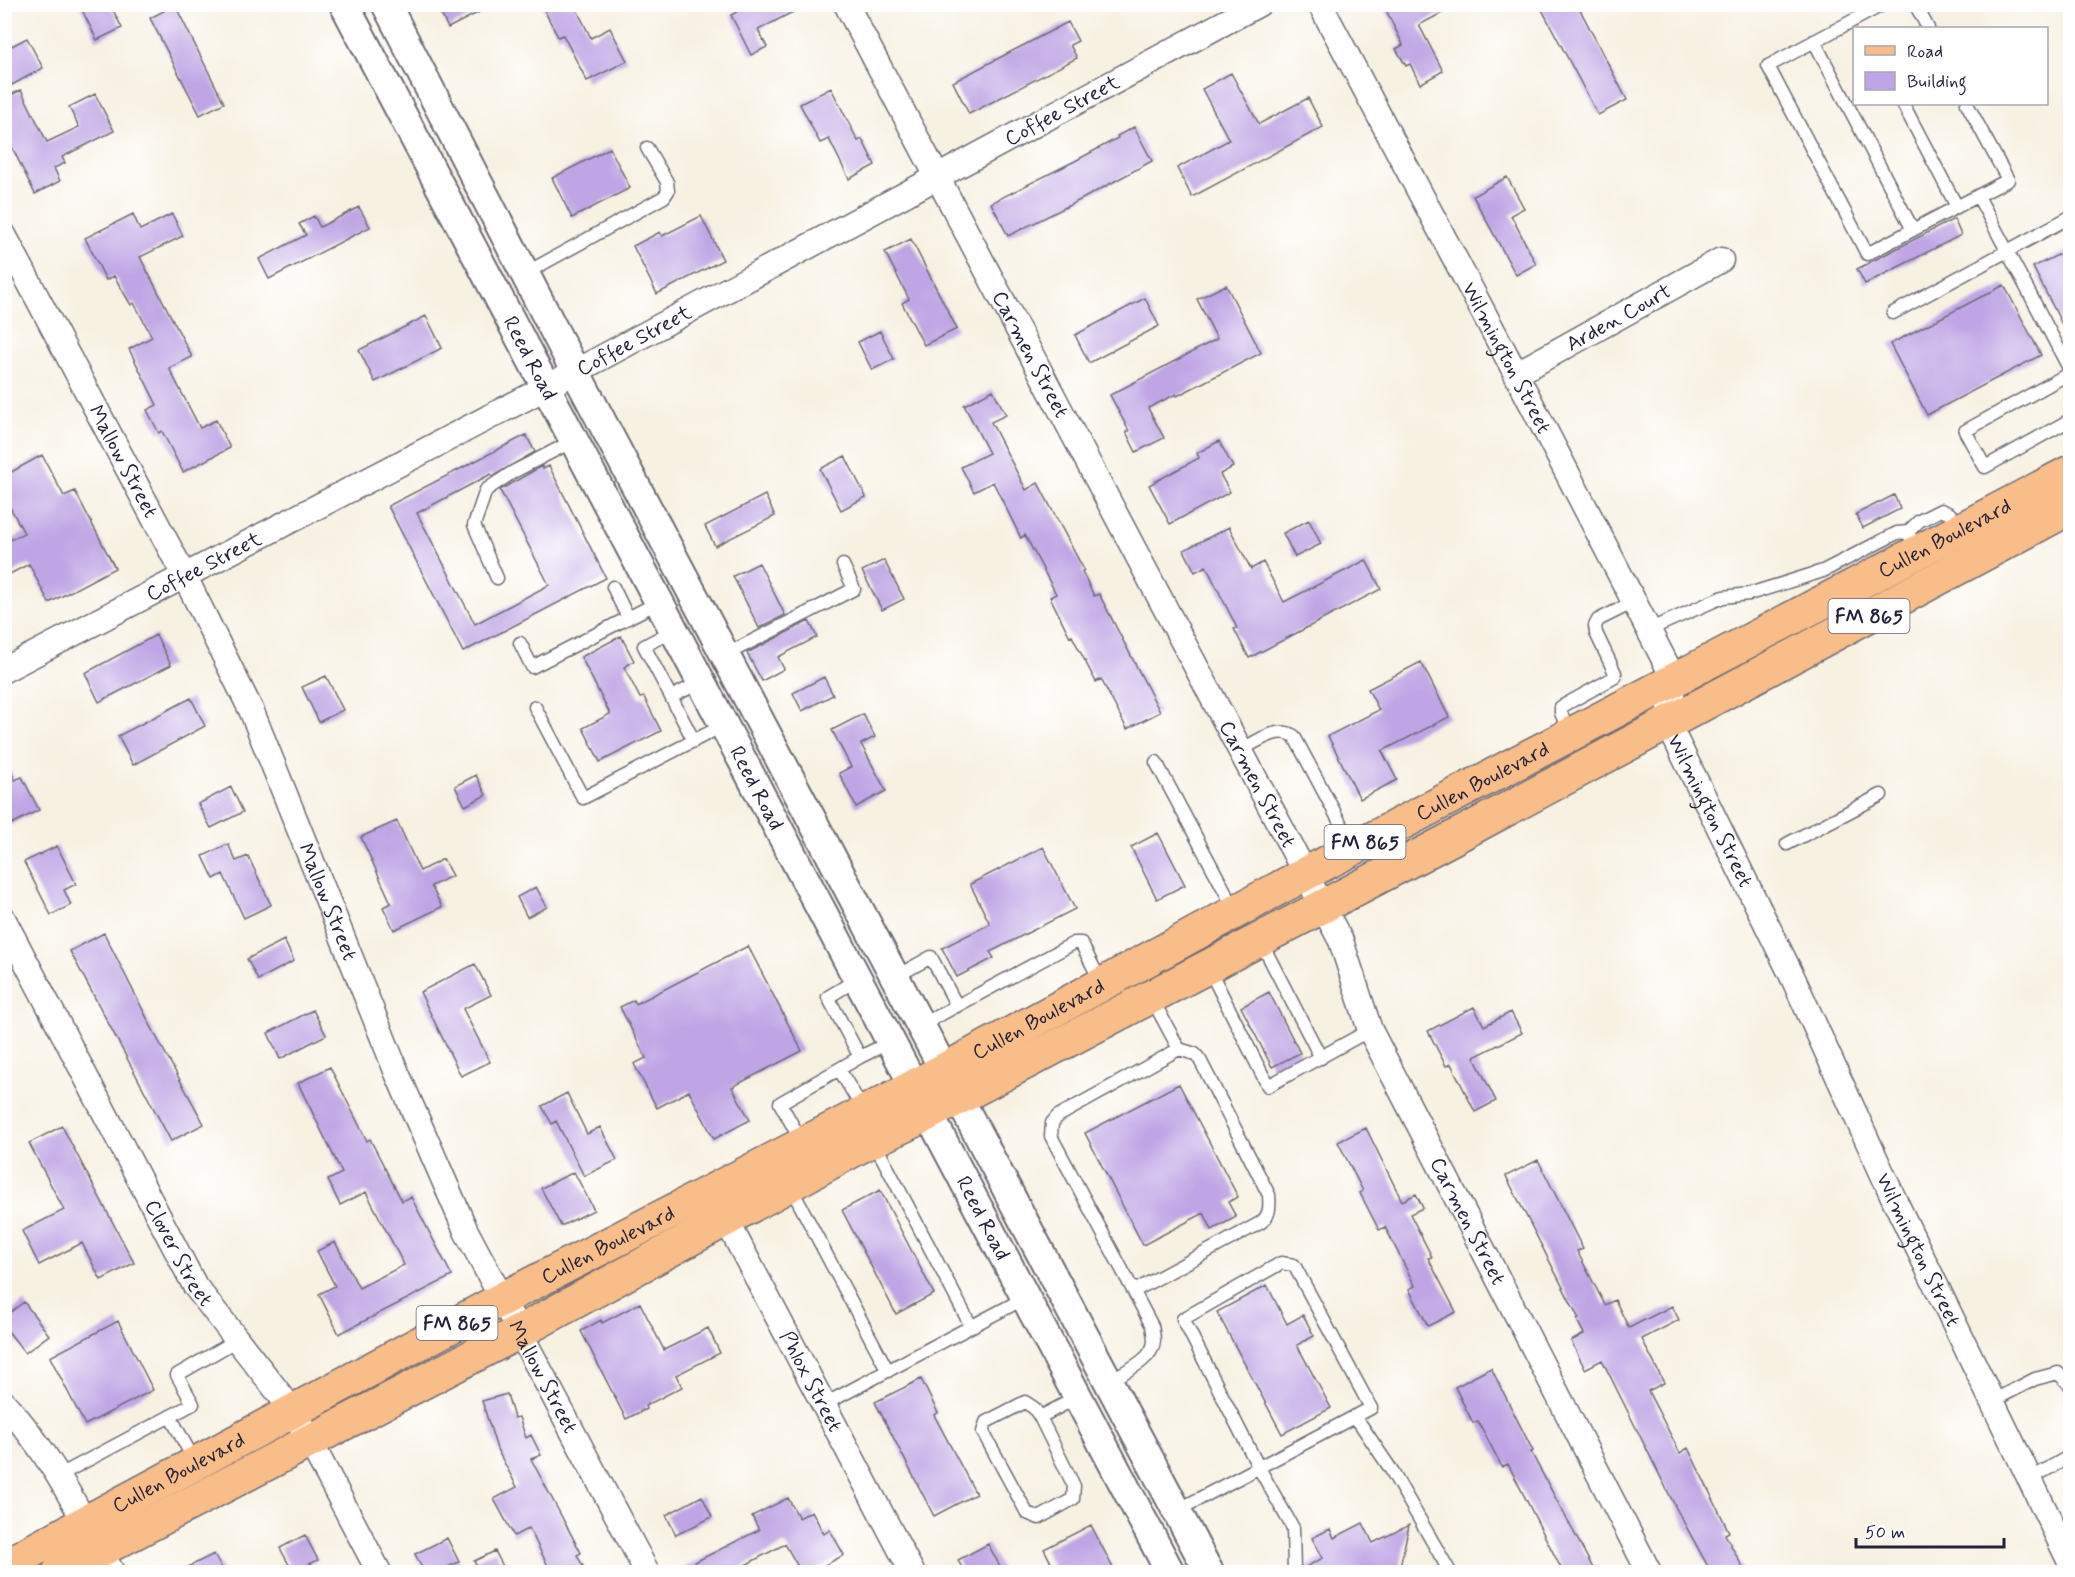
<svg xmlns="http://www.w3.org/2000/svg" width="2075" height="1577" font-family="Mynerve,sans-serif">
<rect width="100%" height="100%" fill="#fff"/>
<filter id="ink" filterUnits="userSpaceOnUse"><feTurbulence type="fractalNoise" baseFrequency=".0167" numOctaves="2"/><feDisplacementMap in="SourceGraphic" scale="12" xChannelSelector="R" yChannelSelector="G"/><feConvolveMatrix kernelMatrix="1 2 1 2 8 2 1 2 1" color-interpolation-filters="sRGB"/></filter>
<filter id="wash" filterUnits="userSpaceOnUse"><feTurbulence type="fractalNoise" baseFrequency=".008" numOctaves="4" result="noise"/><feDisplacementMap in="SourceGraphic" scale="24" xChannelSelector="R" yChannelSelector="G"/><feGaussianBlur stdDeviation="1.35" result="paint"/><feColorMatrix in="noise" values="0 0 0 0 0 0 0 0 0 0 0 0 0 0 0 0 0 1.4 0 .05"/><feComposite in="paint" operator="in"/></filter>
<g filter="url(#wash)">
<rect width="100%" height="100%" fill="#f7f1e2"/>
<g id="blocks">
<path fill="#bfa5e5" d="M79,4H110L122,28L97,40Z
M436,4H495L448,28Z
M541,4H574L591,38L610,28L627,61L587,81L563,35L558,37Z
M751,4H808L758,30L767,47L751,55L731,15Z
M1383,4H1459L1419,25L1443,71L1420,84L1410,64L1406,66L1396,49L1403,45Z
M1539,4H1577L1627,100L1598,115Z
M175,5L224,103L200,115L150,18Z
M1068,22L1078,41L1070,45L1077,58L969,114L953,82Z
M27,38L43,68L12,85L4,70V50Z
M1231,73L1259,124L1308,98L1323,127L1192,197L1177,168L1229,140L1202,89Z
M831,88L858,141L862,139L875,165L849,179L829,139L820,143L800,104Z
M21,90L47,142L79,127L69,107L95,94L114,131L62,157L65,163L54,168L60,181L35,194L9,141L4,143V98Z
M1134,127L1152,161L1084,198L1008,236L991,203L1075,161L1118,138L1117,136Z
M610,148L630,188L572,218L552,178Z
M1507,177L1524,208L1511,215L1536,264L1516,275L1473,196Z
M359,207L370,227L269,279L259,259L306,235L299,224L314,216L320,227Z
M133,214L140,230L172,214L183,236L140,257L192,357L169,368L200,428L216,420L230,448L183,472L162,431L159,433L147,410L157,405L129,349L152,337L134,303L131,305L114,276L106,280L85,238Z
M701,216L723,260L657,294L633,246L660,232L662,236Z
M1954,219L1961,235L1865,284L1857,269Z
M911,239L957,329L924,345L902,303L909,299L885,252Z
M2070,249V340L2033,267Z
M1226,285L1261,353L1177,396L1176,394L1148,408L1164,438L1136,452L1126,432L1129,431L1110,395L1217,339L1197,299Z
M2004,285L2041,355L1927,415L1890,344Z
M1145,298L1159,326L1089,363L1075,335Z
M426,316L442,348L375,382L359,350Z
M880,331L894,359L872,370L858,342Z
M993,390L1006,415L991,422L1026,490L1038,483L1084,570L1082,571L1094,596L1099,594L1160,712L1127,729L1101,679L1096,682L1072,636L1070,637L1050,597L1056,594L1025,535L1021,538L993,482L974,492L961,467L989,453L964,405Z
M526,435L535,452L493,476L491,474L417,513L475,624L549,585L500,490L542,466L543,469L549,466L606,578L463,652L388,506Z
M1219,441L1233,467L1220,474L1230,492L1170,524L1149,485L1199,458L1197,453Z
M42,455L64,496L75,491L115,568L49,603L29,564L4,577V543L24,533L4,496V476Z
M845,456L866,497L841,510L820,469Z
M765,495L775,516L715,546L705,526Z
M1894,495L1900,509L1863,528L1856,514Z
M1309,520L1321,544L1295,557L1283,533Z
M1229,527L1251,569L1263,562L1284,602L1366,560L1381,589L1249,658L1234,629L1237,628L1206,566L1195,572L1184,550Z
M884,560L904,599L882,610L862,571Z
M759,563L785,615L759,628L733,576Z
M809,621L817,637L778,657L784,669L762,681L747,653Z
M156,635L171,665L99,702L85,673Z
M621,636L634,661L624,667L640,698L644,697L661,731L600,762L583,728L610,714L581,657Z
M1421,662L1449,717L1382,751L1397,780L1360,799L1328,736L1379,710L1368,689Z
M326,676L343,710L319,722L302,687Z
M824,677L833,695L802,711L793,693Z
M191,698L205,726L133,765L118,736Z
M863,714L875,737L861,744L886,791L856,807L839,773L851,767L832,730Z
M4,759L15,780L22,777L39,810L4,828Z
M476,775L486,795L465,806L455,786Z
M231,787L243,812L211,828L198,804Z
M397,821L420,871L443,859L452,876L431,886L442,907L394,930L383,907L391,903L361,837Z
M1158,833L1185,885L1157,899L1131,847Z
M228,844L236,861L248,856L271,905L244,918L223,874L214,879L203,856Z
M57,846L76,884L64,890L71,905L51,915L24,862Z
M1043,847L1075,909L990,952L994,958L957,977L942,948L990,924L970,884Z
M536,887L547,907L527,917L517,897Z
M104,933L157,1038L204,1124L171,1141L70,951Z
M284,940L294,961L258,980L247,959Z
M748,946L802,1051L732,1087L750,1120L714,1139L689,1091L657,1108L634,1064L646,1058L620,1007L634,1000L636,1004Z
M475,964L491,995L463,1009L490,1062L461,1076L420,992Z
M1269,992L1300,1053L1272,1067L1241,1007Z
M1474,1007L1484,1026L1511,1012L1522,1033L1474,1057L1496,1101L1475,1112L1451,1064L1446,1066L1428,1031Z
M313,1010L326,1035L280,1059L268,1033Z
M330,1067L367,1141L370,1139L402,1201L411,1197L452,1276L339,1334L319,1294L335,1286L317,1251L335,1242L359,1288L404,1265L366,1192L340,1205L328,1180L342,1173L298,1083Z
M1179,1084L1238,1197L1228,1202L1236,1217L1212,1230L1204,1213L1143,1245L1085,1133Z
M567,1093L587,1134L600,1127L617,1160L584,1176L556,1121L552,1124L542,1106Z
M62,1126L134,1263L101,1280L82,1243L39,1265L22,1231L64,1210L29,1143Z
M1366,1128L1402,1201L1416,1194L1423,1208L1410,1214L1432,1257L1428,1258L1456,1312L1428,1326L1409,1289L1415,1286L1385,1227L1379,1230L1360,1193L1363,1191L1338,1142Z
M1538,1160L1583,1249L1577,1251L1605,1305L1615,1300L1629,1328L1672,1306L1679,1320L1642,1339L1664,1383L1648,1391L1680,1453L1688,1448L1729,1532L1725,1534L1745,1572H1711L1676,1508L1602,1360L1585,1369L1571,1341L1584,1334L1577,1320L1579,1319L1506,1176Z
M574,1172L594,1210L561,1226L541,1188Z
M880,1190L934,1294L896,1314L842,1210Z
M1267,1285L1287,1324L1303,1315L1314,1336L1297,1345L1331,1408L1282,1434L1217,1312Z
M24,1302L49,1335L25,1353L4,1326V1317Z
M640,1303L664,1350L708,1328L720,1353L676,1375L682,1387L645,1406L646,1409L626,1419L581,1331L601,1320L602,1323Z
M118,1321L153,1390L85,1425L50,1357Z
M1491,1368L1533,1451L1531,1452L1595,1572H1563L1508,1464L1502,1467L1478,1421L1473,1423L1455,1387Z
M921,1379L938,1413L934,1415L976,1494L934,1516L875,1402Z
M507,1394L514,1418L519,1417L526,1438L531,1435L541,1455L531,1459L581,1553L577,1555L586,1572H551L529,1528L514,1536L494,1499L517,1487L497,1449L482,1401Z
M702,1496L712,1517L676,1535L666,1515Z
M788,1498L799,1518L812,1511L824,1534L830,1530L844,1555L812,1572H801L785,1544L732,1572H675L759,1530L752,1516Z
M1363,1523L1373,1543L1409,1525L1399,1572H1302V1569L1323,1558L1312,1538L1330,1529L1334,1538Z
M1091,1525L1115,1572H1056L1044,1549Z
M305,1535L318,1560L293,1572L280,1548Z
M447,1538L459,1562L437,1572H424L415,1554Z
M988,1544L1003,1572H964L958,1560Z
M495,1551L506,1572H480L474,1561Z
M214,1554L224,1572H178Z"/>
</g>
</g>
<g filter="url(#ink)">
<use href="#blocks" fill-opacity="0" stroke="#6d6a75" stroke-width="1.5"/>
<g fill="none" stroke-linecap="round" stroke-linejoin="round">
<defs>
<path id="service" d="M1884,4L1768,66L1867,254L2008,180L1967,104
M1915,4L1928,28
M1814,41L1913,230
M1903,104L1957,207
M1978,196L2070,370
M524,274L664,197L668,191L667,182L647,148
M1893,313L2070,217
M2070,373L1965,431L1985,467L2070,420
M1908,532L1919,521L1941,510L1950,514L1961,529
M497,578L474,525L486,490L513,472L573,441
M613,587L628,618
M1648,630L1723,597L1749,594L1823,571L1897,533L1908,532L1916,550
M520,643L532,667L659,602
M725,655L854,589L843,565
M671,697L644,646L674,630
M535,707L583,798L724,725
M1570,733L1561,713V707L1615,677V673L1596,633L1595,626L1598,620L1634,602
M694,741L671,697L701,682
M1239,751C1255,743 1277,725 1294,736L1353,847
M1156,762L1235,910
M1787,844L1881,795
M1261,942L1321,1058
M1209,969L1268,1086L1370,1030
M895,977L931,957L957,1006
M921,1025L1074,943H1081L1102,984
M860,1057L890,1042
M839,1069L864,1111
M874,1142L971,1326
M803,1144L780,1103L860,1057L828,997L858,979
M790,1186L888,1371
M1134,1291L1260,1223C1270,1216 1270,1207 1269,1195L1200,1060L1195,1054L1179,1049
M1108,1381C1123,1372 1153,1361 1154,1341C1154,1336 1153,1331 1152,1326L1051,1136L1052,1123L1058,1116L1179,1049L1151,997
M1992,1401L2035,1379L2058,1373L2070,1385
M823,1405L1025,1298
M170,1416L195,1462
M1355,1416L1390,1468L1450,1572
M1040,1417L1034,1408L1025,1402L986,1422L983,1432L1027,1513L1039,1518L1073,1499L1074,1486L1040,1417L1078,1397
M58,1476L193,1404L177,1375L237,1340
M2030,1479L2070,1456
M1176,1511C1241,1477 1306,1442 1371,1408L1294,1265L1281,1263L1183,1319L1259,1468L1293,1528L1294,1572"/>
<g id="minor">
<path id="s1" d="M846,4L1341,941L1370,1030L1649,1572"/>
<path id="s2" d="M1320,4L1516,374L1674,679L1668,724L1793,978L1894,1199L2070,1562"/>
<path id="s3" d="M4,235L184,575L252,712L397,1073L466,1231L647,1572"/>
<path id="s4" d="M1516,374L1721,260"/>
<path id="s5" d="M4,670L545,388L1259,4"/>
<path id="s6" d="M4,920L195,1286L293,1411L310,1441L379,1572"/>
<path id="s7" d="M719,1206L912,1572"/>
<path d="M4,1403C50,1452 80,1514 112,1572"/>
</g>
<g id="tertiary">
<path id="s8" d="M344,4L1170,1572"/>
<path d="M386,4L575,371L1209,1572"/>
</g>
<g id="primary">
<path id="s9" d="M4,1566L502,1299L898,1095L1305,874L2070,472"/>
<path d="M59,1572L521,1331L859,1147L928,1114L1451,839L2070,508"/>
</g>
</defs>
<use href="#service" stroke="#6d6a75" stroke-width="15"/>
<use href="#minor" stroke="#6d6a75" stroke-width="27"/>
<use href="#tertiary" stroke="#6d6a75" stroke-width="32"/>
<use href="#primary" stroke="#6d6a75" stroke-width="36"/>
<use href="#service" stroke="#fff" stroke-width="12"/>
<use href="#minor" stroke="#fff" stroke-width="24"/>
<use href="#tertiary" stroke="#fff" stroke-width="28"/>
<use href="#primary" stroke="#f8bd89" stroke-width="33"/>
</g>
</g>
<g text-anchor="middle" stroke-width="4.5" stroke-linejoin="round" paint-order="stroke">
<g fill="#fff" stroke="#646476" stroke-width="1.5">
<rect x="1828.5" y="599" width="81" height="34" rx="4.5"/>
<rect x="1324.5" y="825" width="81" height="34" rx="4.5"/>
<rect x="416.5" y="1306" width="81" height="34" rx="4.5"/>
</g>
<g font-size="20" font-weight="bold" fill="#22223b">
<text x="1869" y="623">FM 865</text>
<text x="1365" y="849">FM 865</text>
<text x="457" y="1330">FM 865</text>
</g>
<g font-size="21" fill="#22223b" stroke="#fff">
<text dy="7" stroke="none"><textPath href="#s5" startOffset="1197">Coffee Street</textPath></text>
<text dy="7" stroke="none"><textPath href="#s4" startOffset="117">Arden Court</textPath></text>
<text dy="7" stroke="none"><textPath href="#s5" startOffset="711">Coffee Street</textPath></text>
<text dy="7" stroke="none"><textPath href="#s1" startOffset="396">Carmen Street</textPath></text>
<text dy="7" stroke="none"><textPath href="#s8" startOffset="400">Reed Road</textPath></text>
<text dy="7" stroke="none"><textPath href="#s2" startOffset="400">Wilmington Street</textPath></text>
<text dy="7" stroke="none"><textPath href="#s3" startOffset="256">Mallow Street</textPath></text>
<text dy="7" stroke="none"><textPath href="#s9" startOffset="2196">Cullen Boulevard</textPath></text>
<text dy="7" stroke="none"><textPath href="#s5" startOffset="225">Coffee Street</textPath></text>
<text dy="7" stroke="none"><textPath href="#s9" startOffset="1674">Cullen Boulevard</textPath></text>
<text dy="7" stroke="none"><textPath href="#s1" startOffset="882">Carmen Street</textPath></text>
<text dy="7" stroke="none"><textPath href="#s8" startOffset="886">Reed Road</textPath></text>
<text dy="7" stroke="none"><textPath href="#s2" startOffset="904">Wilmington Street</textPath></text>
<text dy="7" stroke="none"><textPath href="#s3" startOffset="742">Mallow Street</textPath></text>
<text dy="7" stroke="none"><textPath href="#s9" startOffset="1170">Cullen Boulevard</textPath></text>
<text dy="7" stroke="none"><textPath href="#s8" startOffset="1372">Reed Road</textPath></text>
<text dy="7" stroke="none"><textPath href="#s1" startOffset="1368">Carmen Street</textPath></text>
<text dy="7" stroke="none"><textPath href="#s9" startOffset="684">Cullen Boulevard</textPath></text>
<text dy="7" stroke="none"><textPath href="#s2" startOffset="1390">Wilmington Street</textPath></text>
<text dy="7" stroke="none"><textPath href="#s6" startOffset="376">Clover Street</textPath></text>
<text dy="7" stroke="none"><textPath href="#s3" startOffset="1264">Mallow Street</textPath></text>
<text dy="7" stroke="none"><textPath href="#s7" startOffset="198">Phlox Street</textPath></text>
<text dy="7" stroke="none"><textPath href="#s9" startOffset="198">Cullen Boulevard</textPath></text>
</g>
</g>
<rect width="2075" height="1577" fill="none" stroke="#fff" stroke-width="24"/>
<rect x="1853" y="27" width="195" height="78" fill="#ffffff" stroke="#a7a7b1" stroke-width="1.5"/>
<rect x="1865" y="46" width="30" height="9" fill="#f8bd89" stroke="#a7a7b1" stroke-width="1.5"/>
<text x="1907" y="57" font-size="18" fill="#22223b">Road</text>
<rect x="1865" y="72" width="30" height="18" fill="#bfa5e5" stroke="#a7a7b1" stroke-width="1.5"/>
<text x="1907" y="87" font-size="18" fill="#22223b">Building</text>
<path d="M1856 1538v9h148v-9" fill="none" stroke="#22223b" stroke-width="3"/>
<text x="1865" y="1538" font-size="18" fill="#22223b" stroke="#ffffff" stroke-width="4.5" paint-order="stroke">50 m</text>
</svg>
